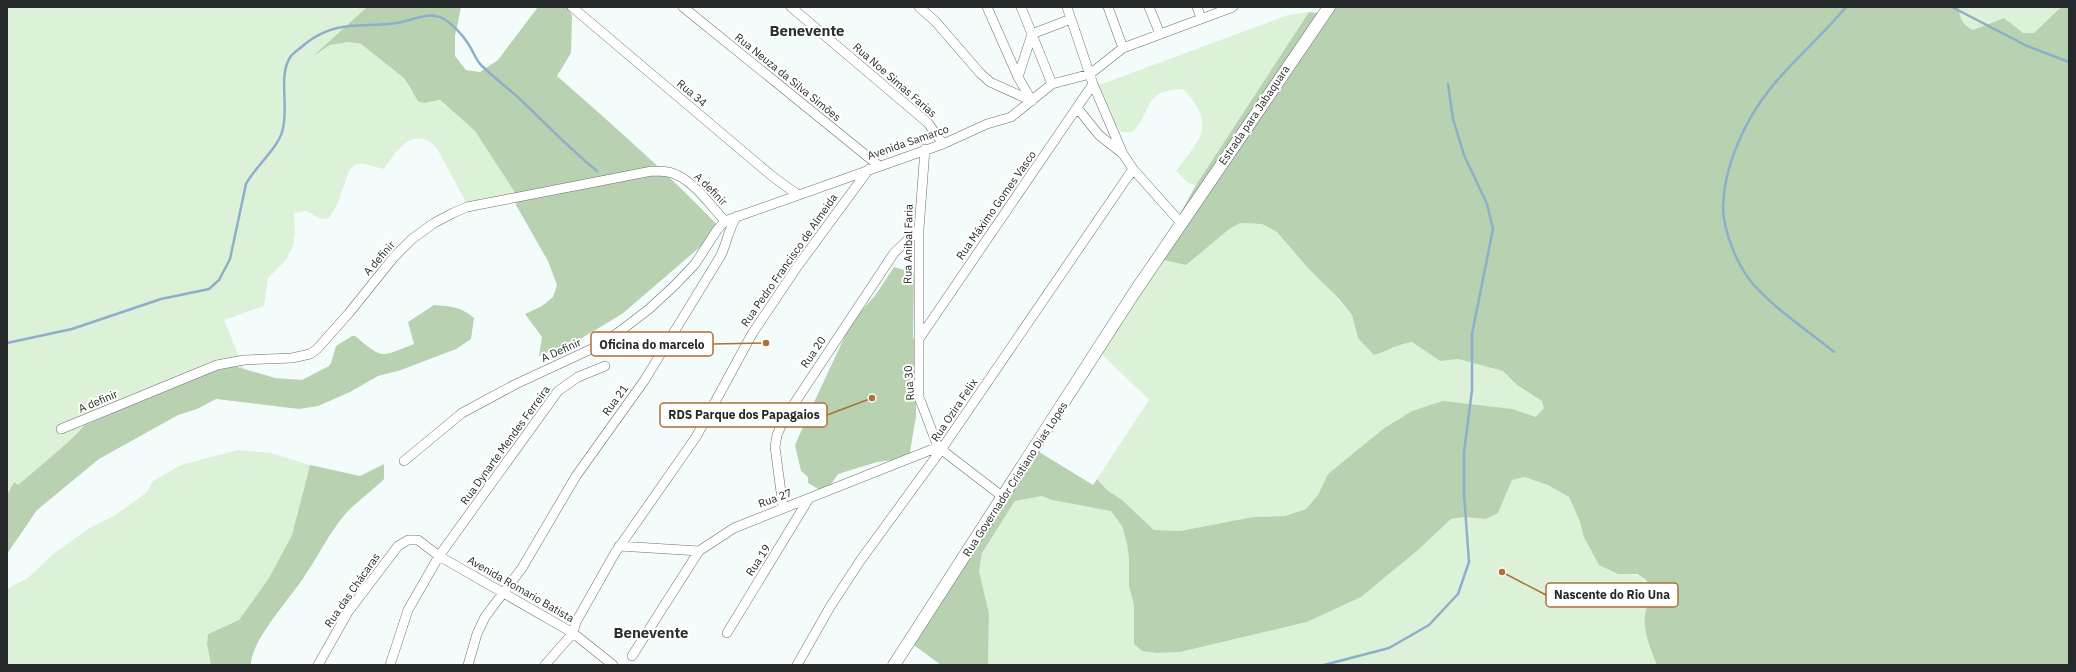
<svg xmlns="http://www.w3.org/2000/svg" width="2076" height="672" font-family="'IBM Plex Sans',sans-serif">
<rect width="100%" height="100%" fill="#f4fcfb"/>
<path fill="#ddf0d8" d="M7,7H367L315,54L330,45L349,42L361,44L404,78L410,90L424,103L439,100L475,131L514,191L515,201L467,204L436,147C413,124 396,151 384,169L364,164H355L349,171L338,203L329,218L321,219L306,211L294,213L295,232L293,246L286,260L268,278L264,306L224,320L244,369L234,366L80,429L66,444L18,485L14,482L7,495Z
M1959,7H2061L2034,33L2023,34L2004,18L1973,30C1963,25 1959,18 1959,7Z
M1309,12L1196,185L1188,183L1176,171C1201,138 1217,125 1183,89C1142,91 1155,107 1133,132H1121L1091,88L1288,15Z
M1240,223L1262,224L1277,232L1352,315L1358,338L1393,349L1399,344L1412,342L1440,361L1458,359L1503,371L1517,385L1542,401L1545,408L1536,417L1512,409L1412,411L1383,429L1328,474L1318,495L1306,509L1285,516L1253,517L1180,531L1154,530L1121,499L1107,490L1097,479L1149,400L1097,349L1157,255L1228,230Z
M238,450L271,453L310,465L292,535L269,578L239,620L208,634L207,644L211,665H7V589L28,578L53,554L88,529L117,514L147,492L153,481L181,465Z
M1524,477L1548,485L1569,497L1580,522L1618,574C1640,574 1643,575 1656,594C1654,600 1647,604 1646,610C1641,627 1650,648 1657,665H988L989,613L979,571L982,553L1015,501L1042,496L1052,500L1111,511L1122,526L1127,544L1129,559V586L1134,605V644L1142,651L1156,653L1180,652L1307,622L1361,597L1418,550L1451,519L1464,517L1486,519L1498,513L1512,480Z"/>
<path fill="#b7d1b1" d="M367,7H461L455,36V56L466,70L480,72L498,60L538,7H568L572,16L571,53L557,76C613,125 670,175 721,229L622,314L577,341L539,356L542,337L525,314L542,306L553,297L557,285L548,261L516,205L514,191L475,131L440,100L424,103L418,101L404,78L361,44L349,42L330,45L313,56Z
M1340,7H1959C1959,18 1963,25 1973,30L2004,18L2023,33H2034L2061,7H2069V665H1657C1650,648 1641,627 1646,610C1647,604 1653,600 1656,594L1645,579L1637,574H1618L1599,565L1584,537L1580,522L1569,497L1548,485L1524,477L1512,480L1498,513L1486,519L1464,517L1451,519L1418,550L1361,597L1307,622L1180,652L1156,653L1142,651L1134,644V605L1129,586V559L1127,544L1122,526L1111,511L1052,500L1042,496L1015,501L982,553L979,571L989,613L988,665H941L907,640L1031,447L1093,485L1097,479L1107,490L1121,499L1154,530L1180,531L1253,517L1285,516L1306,509L1318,495L1328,474L1383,429L1412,411L1443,401L1512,409L1536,417L1544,408L1542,401L1517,385L1503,371L1458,359L1440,361L1412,342C1398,344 1387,351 1374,355L1358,338L1352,315L1339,299L1308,268L1277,232L1262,224L1240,223L1228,230L1186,265L1164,260L1157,255L1196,185L1309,12L1318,13Z
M894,267L914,273L913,337L916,345V416L909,458L877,462L838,474L825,493L808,483V477L801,471L795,445L816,398L851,323L877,293Z
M434,305C451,306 461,307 474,318L471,339L456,349L401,370L378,376L350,392L318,406L299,409L216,399L197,409L178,415L99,459L37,510L7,554V495L14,482L18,485L66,444L85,425L204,374L234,366L275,378L302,380L329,366L331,363L336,346L352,336H355C384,360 380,357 414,344L408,322Z
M384,464V479C370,493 354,503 342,518C327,537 317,558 304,577C291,597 250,642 251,665H211L207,644L208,634L239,620L269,578L292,535L310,465L360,476Z"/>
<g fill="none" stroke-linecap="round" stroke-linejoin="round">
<path stroke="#8eafca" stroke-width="2.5" d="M1952,7L2027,46L2069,62
M7,343L72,329L161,299L209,289L219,280L230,259L246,184C255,167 277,149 282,132C290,109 277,75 291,56C295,51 301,48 305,44C337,19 361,28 397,23C412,21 428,10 444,19C452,24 462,34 467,42C473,50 475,59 481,65C495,79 511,90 524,103C548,126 571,150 597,171
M1834,352C1808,331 1775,309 1753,284C1737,265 1723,231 1723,206C1724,166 1745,120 1770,89C1793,60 1822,36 1846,7
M1324,665L1389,648L1429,625L1458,594L1469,562L1464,494V452L1472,390V334L1493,229L1487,204L1464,155L1453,119L1448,84"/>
<defs>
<path id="street" d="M572,7L772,176L798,195
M683,7L878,165
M791,7L928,123L943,144
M919,7L935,21L980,73L990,82L1032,101
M987,7L1018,77L1032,101
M1021,7L1052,84
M1067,7L1093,84L1123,154
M1108,7L1123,48
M1149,7L1160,34
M1197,7L1201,18
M1018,77L1032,34L1071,19
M1078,109L1099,135L1123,154L1133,169L1181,223
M925,149L919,229V397L938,447
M919,339L1093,84
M61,429L217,365L244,360L292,358L310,354L317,349L349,313L394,257L412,239L434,223L453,213L467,207L652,171C661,171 670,171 677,175C696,184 711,206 725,221
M938,447L1003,497
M404,461L462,413L516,384L600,345L619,332L649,309L674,286L695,264L717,230L725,221L943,144L987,124L1011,117L1052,84L1090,74L1123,48L1233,7
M783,507L775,447L777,435L784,419L894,253L919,229
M619,546L699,551L734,528L938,447
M727,633L808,500
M632,656L699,551
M318,665L348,612L398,546L408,540H418L439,556L573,633L613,665
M390,665L408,610L439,556L558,391L578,377L605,366
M468,665L477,634L485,617L522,568L576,476L644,381L720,257C727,244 728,229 737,216
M545,665L573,633L576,622L615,553L696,437L752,334L797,267L869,169
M797,665L830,607L860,561L941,450L1133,169"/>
<path id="secondary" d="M894,665L1134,293L1329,7"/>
</defs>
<use href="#street" stroke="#697070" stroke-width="10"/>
<use href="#secondary" stroke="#697070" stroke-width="13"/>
<use href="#street" stroke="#fff" stroke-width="9"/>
<use href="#secondary" stroke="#fff" stroke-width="12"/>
</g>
<g text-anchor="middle" stroke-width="4" stroke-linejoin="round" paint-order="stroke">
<g font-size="11" fill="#262929" stroke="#fff">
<text transform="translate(788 77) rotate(39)" y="4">Rua Neuza da Silva Simões</text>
<text transform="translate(895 80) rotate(41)" y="4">Rua Noe Simas Farias</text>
<text transform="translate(692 93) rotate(40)" y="4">Rua 34</text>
<text transform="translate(1254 115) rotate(-56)" y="4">Estrada para Jabaquara</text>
<text transform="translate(908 142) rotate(-19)" y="4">Avenida Samarco</text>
<text transform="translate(711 189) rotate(45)" y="4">A definir</text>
<text transform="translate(996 205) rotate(-55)" y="4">Rua Máximo Gomes Vasco</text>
<text transform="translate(908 244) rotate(-89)" y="4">Rua Anibal Faria</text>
<text transform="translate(379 258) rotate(-49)" y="4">A definir</text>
<text transform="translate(789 260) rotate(-55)" y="4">Rua Pedro Francisco de Almeida</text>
<text transform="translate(561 350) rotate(-24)" y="4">A Definir</text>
<text transform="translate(813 352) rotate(-56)" y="4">Rua 20</text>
<text transform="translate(909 383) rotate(-94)" y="4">Rua 30</text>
<text transform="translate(615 400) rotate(-54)" y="4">Rua 21</text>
<text transform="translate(98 401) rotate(-23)" y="4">A definir</text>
<text transform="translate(954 410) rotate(-56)" y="4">Rua Ozira Felix</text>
<text transform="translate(505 445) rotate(-54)" y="4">Rua Dynarte Mendes Ferreira</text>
<text transform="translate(1015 479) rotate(-57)" y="4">Rua Governador Cristiano Dias Lopes</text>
<text transform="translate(775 498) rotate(-20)" y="4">Rua 27</text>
<text transform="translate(758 560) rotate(-57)" y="4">Rua 19</text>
<text transform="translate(521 589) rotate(30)" y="4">Avenida Romario Batista</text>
<text transform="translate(352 590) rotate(-55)" y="4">Rua das Chácaras</text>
</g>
<g font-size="15" font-weight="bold" fill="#2a3030" stroke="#fff">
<text x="807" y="36">Benevente</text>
<text x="651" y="638">Benevente</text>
</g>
</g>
<path fill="none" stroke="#ad6f34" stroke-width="1.5" d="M766 343L713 344M872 398L827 415M1502 572L1546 595"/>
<g fill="#ad6f34" stroke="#fff" stroke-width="1.5">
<circle cx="766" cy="343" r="4"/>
<circle cx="872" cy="398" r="4"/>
<circle cx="1502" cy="572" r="4"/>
</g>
<g fill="#fff" stroke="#ad6f34" stroke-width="1.5">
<rect x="591" y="332" width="122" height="24" rx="4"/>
<rect x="660" y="403" width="167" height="24" rx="4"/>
<rect x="1546" y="583" width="132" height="24" rx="4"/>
</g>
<g font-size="12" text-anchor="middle" font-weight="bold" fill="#262929">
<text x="652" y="349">Oficina do marcelo</text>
<text x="744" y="419">RDS Parque dos Papagaios</text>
<text x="1612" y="599">Nascente do Rio Una</text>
</g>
<rect width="2076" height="672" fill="none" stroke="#262929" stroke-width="16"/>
</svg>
